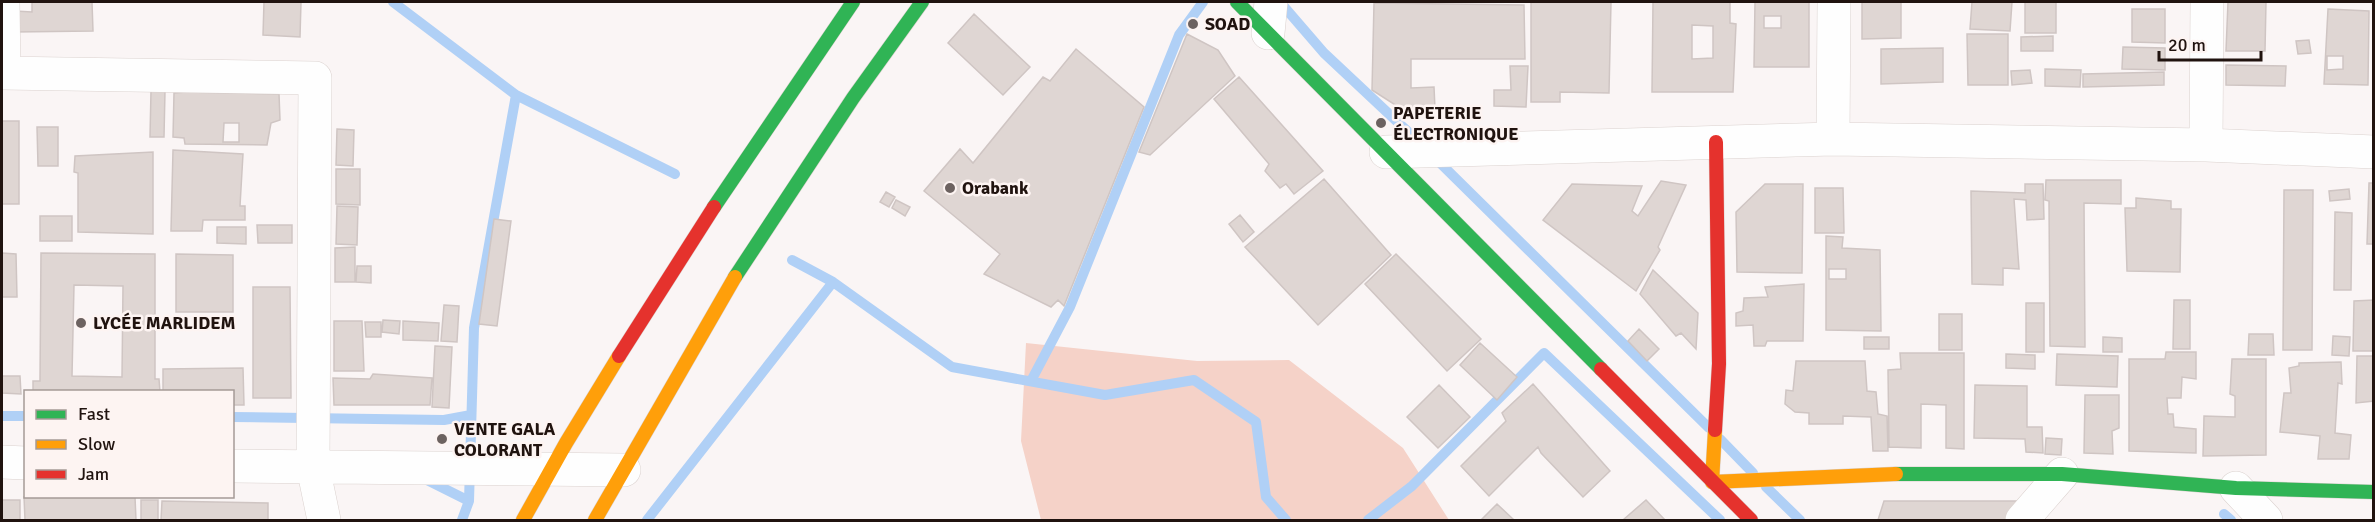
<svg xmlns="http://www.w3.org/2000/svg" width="2375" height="522" font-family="Signika,sans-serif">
<rect width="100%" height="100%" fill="#faf5f5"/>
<path fill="#f5d2c8" d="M1026,343L1197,361L1289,360L1403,448L1449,520H1041L1021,441Z"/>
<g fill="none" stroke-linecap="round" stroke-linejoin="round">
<path stroke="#b0d0f6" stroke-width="10" d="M393,2L516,95L675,174
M1280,2L1324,53L1421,144
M1434,157L1709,428
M792,260L833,282L952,367L1105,395L1194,380L1256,422L1266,497L1286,520
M1031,381L1070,307L1179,35L1203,2
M2,416H26
M232,417L444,420L471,415
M1720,439L1753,473
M425,479L469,501
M1766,487L1800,520
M2224,514L2231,520
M462,520L469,501L474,328L516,95
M647,520L833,282
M1368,520L1412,486L1544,353L1720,520"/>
</g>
<path fill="#dfd6d3" stroke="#cfc5c3" stroke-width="1.5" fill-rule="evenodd" d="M32,2H92L93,31L14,32L15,11L32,12Z
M264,2H301L300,37L263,35Z
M1531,2H1611L1609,93L1560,92V102H1531Z
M1653,2H1730V23L1736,24L1733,92H1652ZM1692,25L1713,26V58L1692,59Z
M1755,2H1809V67H1754ZM1764,16H1781V28H1764Z
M1862,2H1901V38L1862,39Z
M1972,2H2012L2010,31L1970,29Z
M2025,2H2056V33H2025Z
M2228,2H2266L2265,51H2226Z
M1374,3L1524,5L1525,59H1411V88L1434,87L1435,109L1400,108L1372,90Z
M2132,9H2165V43L2132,42Z
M2328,9L2369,11L2368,85L2324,84ZM2327,56H2343V69L2327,70Z
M974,14L1030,67L1003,95L948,43Z
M1187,34L1218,50L1235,76L1150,155L1139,152Z
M1967,34H2008V85H1968Z
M2053,36V51H2021V37Z
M2309,40L2311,53L2298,54L2296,41Z
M2123,47L2165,48V70L2122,69Z
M1943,48V82L1881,84V49Z
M1076,49L1144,107L1064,306L1058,300L1051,307L984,274L1000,254L924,191L960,149L973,163L1043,77L1050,81Z
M2226,65L2286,66L2285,86L2226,85Z
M1510,66H1528L1526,107L1494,106V90H1511Z
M2045,69L2081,70L2080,87L2045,86Z
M2030,70L2032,83L2012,85L2011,71Z
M2164,72V85L2083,87V74Z
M1239,77L1323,171L1294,194L1286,184L1280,188L1265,171L1269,164L1214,99Z
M151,91H165L164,137H150Z
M186,92L279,94L280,120L271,123L267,145L185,144L184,138L173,137L174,93ZM224,123H239V142H223Z
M2,121H19V204H2Z
M37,127H58V166H38Z
M337,129L354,130L353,166L336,165Z
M173,150L243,154L240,206H245V220H203L202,231H171Z
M153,152V234L78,232V173L74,172L75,156Z
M336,169H360V205L336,204Z
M1324,179L1391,255L1318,325L1245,247Z
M2046,180H2121V204L2084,203L2085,347L2050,346L2049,201L2045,200Z
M1661,181L1686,185L1658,247L1660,250L1636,291L1543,220L1572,184L1642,186L1632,211L1638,216Z
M2369,183H2374V244H2367Z
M1765,184H1803L1802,273L1737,272L1736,212Z
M2025,184H2043L2044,219L2027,220L2026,200L2014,199L2019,269L2003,268V285L1972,284L1971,191L2025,193Z
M1815,188H1843L1844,233H1815Z
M2349,189L2350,199L2330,201L2329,191Z
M2284,190H2313L2312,350H2283Z
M886,192L895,197L889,207L880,202Z
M2136,198L2171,201V209H2181L2180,272L2127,271L2125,208H2136Z
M896,200L910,207L905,216L892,208Z
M337,206L358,207L357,245L336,244Z
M2335,212L2352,213L2351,290H2334Z
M1240,215L1254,232L1243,242L1229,224Z
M40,216H72V241H40Z
M494,219L511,221L497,326L479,324Z
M257,225H292V243H258Z
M217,227H246V244L217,243Z
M1826,236L1843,237L1842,248L1880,250L1881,331L1826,330ZM1829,269H1846V279H1829Z
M355,247V282H335V248Z
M2,253L16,254L17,297H2Z
M41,253L155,254V379H159L160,392H33V381H40ZM74,285L123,286L122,377L72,376Z
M176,254L233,255V312H176Z
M1396,254L1481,339L1447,371L1365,284Z
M357,266H371V283L356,282Z
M1653,270L1698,313L1696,349L1681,333L1676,336L1640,294Z
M1804,284L1803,341H1767L1765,346H1754L1753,325L1736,326V313L1743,311L1744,298L1768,297L1765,287Z
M253,287H290L291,398H253Z
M2174,300H2190V349H2173Z
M2374,300V351H2353L2354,301Z
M2026,303H2044V352H2026Z
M444,305L459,306L457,342L441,341Z
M1939,314H1962V350H1939Z
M383,320L400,321L399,334L382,332Z
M334,321H362L364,371H334Z
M403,321L439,323L438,341L403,340Z
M365,322H381V337H366Z
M1639,329L1659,349L1647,361L1628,341Z
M2249,334H2273L2274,355H2248Z
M2333,336L2350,337L2349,356L2332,355Z
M1864,337H1889V349H1864Z
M2103,337L2122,338V352H2103Z
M1480,343L1517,377L1497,400L1460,365Z
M435,346L452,347L449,408L432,407Z
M2166,352H2196V379L2182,377L2181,398H2167L2168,414H2173L2174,427L2196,429V453L2129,451V359H2165Z
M1900,353H1964V449L1946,448V405L1921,404V448L1889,447L1888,370L1901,369Z
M2006,354L2035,355V369L2006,368Z
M2057,354L2118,356L2117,387L2056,385Z
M2357,356H2374V401L2356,403Z
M2232,359H2266V455L2203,456L2204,416L2235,417V396L2230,394Z
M1796,361H1865L1867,391L1876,392L1878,414L1887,416L1888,451H1873L1871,417L1843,416V424H1809V413L1795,412L1785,404L1786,390L1793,391Z
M2341,362L2342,384L2338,383L2335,433L2351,435L2349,459H2318L2320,436L2280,432L2284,393H2291L2289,368L2299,366V363Z
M243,368L244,405H232V392H163V369Z
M373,374L432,378L430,405H334L333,378L370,379Z
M2,376H20L21,394L2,393Z
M1533,384L1610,471L1583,497L1541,453L1538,447L1489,496L1461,466L1506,421L1502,413Z
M1439,385L1470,417L1438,448L1407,417Z
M1975,385L2027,386V427H2042L2043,453L2026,452L2025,439L1974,438Z
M2085,395H2119V428L2112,431L2113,454L2084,453Z
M2046,438L2062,439L2061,455L2045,454Z
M24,497H135L136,520H25Z
M2,500H20V520H2Z
M141,500H158V520H141Z
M1646,500L1665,520H1623Z
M162,501L268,503V520H161Z
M1884,501H2034L2017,520H1878Z
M1497,504L1514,520H1481Z"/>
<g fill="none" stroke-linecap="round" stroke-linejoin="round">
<defs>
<path id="street" d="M3,2L4,73
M1268,33L1271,2
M2,73L315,78L313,467L324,520
M1833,139L1834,2
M2206,145L2207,2
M1386,152L1833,139L2206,145L2374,152
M2,462L26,463
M232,466L624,470
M2236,488L2266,520
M2022,520L2062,474"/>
<path id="fast" d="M1237,2L1601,369
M714,207L853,2
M735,277L853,98L922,2
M1896,474H2062L2236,488L2374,492"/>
<path id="slow" d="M1715,430L1712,482L1896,474
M523,520L566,443L619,356
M595,520L735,277"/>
<path id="jam" d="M619,356L714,207
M1601,369L1751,520
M1715,430L1719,364L1716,142"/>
</defs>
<use href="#street" stroke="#dbd2cf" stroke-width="34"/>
<use href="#fast" stroke="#dbd2cf" stroke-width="15"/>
<use href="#slow" stroke="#dbd2cf" stroke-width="15"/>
<use href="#jam" stroke="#dbd2cf" stroke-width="15"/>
<use href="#street" stroke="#fefefe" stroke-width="33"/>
<use href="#fast" stroke="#30b455" stroke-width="14"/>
<use href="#slow" stroke="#ff9f0a" stroke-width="14"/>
<use href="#jam" stroke="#e5322d" stroke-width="14"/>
</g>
<g fill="#6c6260" stroke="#fdf4f2" stroke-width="2">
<circle cx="1193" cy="24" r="6"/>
<circle cx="1381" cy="123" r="6"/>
<circle cx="950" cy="188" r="6"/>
<circle cx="81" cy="323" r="6"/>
<circle cx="442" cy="439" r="6"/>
</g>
<g text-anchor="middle" stroke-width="5" stroke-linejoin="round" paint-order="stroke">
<g font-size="18" font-weight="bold" fill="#20130f" stroke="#fdf4f2" text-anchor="start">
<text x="1205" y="30">SOAD</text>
<text x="1393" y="119">PAPETERIE<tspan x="1393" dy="21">ÉLECTRONIQUE</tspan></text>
<text x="962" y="194">Orabank</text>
<text x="93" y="329">LYCÉE MARLIDEM</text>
<text x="454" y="435">VENTE GALA<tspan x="454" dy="21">COLORANT</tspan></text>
</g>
</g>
<rect width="2375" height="522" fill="none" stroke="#20130f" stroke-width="6"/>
<rect x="24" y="390" width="210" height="108" fill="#fdf4f2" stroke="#a59a97" stroke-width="1.5"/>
<rect x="36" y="410" width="30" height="9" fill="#30b455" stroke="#a59a97" stroke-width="1.5"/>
<text x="78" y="420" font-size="18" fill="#20130f">Fast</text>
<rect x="36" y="440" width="30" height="9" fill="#ff9f0a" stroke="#a59a97" stroke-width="1.5"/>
<text x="78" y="450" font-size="18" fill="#20130f">Slow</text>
<rect x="36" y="470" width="30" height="9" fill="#e5322d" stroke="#a59a97" stroke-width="1.5"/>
<text x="78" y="480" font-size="18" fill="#20130f">Jam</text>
<path d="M2159 51v9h102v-9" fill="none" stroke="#20130f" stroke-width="3"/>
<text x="2168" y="51" font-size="18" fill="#20130f" stroke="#fdf4f2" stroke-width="4.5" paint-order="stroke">20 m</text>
</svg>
